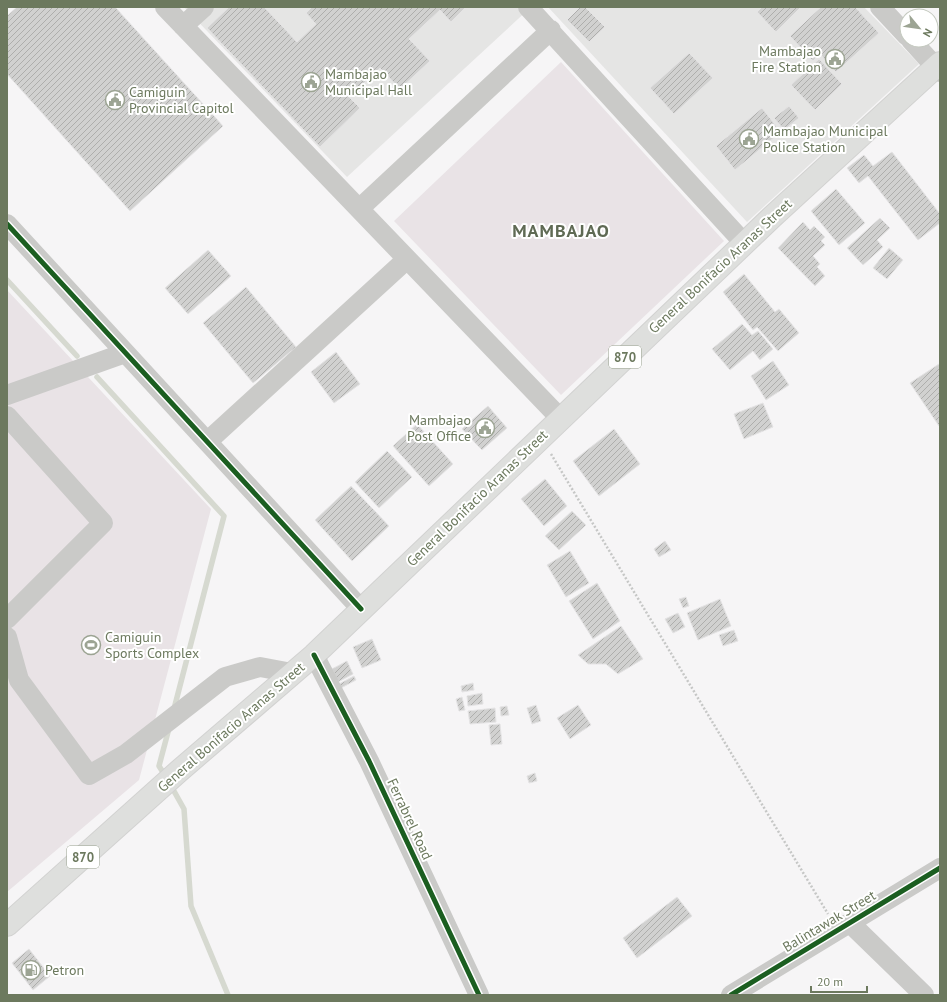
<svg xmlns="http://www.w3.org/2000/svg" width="947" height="1002" font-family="'PT Sans',sans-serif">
<defs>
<pattern id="building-hatch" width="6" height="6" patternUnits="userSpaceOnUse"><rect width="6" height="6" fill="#d1d1d0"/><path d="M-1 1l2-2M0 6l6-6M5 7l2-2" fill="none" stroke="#aeaeac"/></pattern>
</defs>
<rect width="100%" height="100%" fill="#f6f5f6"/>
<path fill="#e5e5e4" d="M184,7H531L347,177Z
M548,7H864L919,64L747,222Z"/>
<path fill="#e9e3e6" d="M561,62L724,241L561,395L394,221Z
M7,290L211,509L139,780L7,892Z"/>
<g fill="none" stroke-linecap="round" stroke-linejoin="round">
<path stroke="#d6d9d0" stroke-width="5.5" d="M7,280L77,356
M97,377L224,516L175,705
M166,777L159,766L168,732
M170,784L184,809L191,906L228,995"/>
</g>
<path fill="url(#building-hatch)" stroke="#e5e4e5" d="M17,7H115L223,126L130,211L7,74V16Z
M229,7H264L297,42L316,24L306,13L312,7H466L451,22L440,10L409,39L430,61L400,89L380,68L349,97L360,108L320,147L207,28Z
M580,7H585L605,27L589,42L567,20Z
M762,7H801L776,32L757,12Z
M821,7H855L879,33L836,72L820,54L813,61L790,36Z
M689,53L713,78L674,114L650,88Z
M819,59L842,84L815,110L791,85Z
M789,106L799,118L784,130L774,118Z
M762,108L781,132L735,170L716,146Z
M892,152L940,214V223L918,240L868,176L859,183L847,168L864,155L873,166Z
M836,189L865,223L839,245L811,211Z
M880,218L890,228L877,240L883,247L863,265L847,248Z
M803,222L810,230L814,226L825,237L821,241L825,245L813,256L820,264L817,267L825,276L815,286L778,248Z
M889,248L903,260L887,279L873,268Z
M208,250L231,276L188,314L165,288Z
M744,274L775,312L779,309L799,333L778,351L757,327L753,330L723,292Z
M246,287L296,347L253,383L203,323Z
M742,324L752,335L758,331L773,349L760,360L753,351L730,370L712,349Z
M336,352L360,384L334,403L311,372Z
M773,361L789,385L766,400L751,376Z
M939,364L940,366V425L939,426L910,383Z
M763,403L773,427L744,439L734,414Z
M488,406L507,428L482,450L462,429Z
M417,424L453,464L429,486L393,446Z
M614,429L640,464L599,496L573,461Z
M387,451L412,477L379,508L355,482Z
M545,479L567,506L544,526L521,499Z
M351,486L389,526L352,561L315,520Z
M572,511L586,525L559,550L545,536Z
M665,541L671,550L659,557L654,549Z
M570,551L589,583L566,597L547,565Z
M597,583L620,621L593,639L569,601Z
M686,597L689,606L683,608L679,599Z
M720,599L731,626L698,640L687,613Z
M678,613L685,627L673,633L665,619Z
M621,626L643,659L618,674L606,664H588L578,655Z
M734,630L738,641L723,646L719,635Z
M372,639L381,660L362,668L353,647Z
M347,661L353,674L338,682L332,669Z
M354,676L356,680L341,688L339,684Z
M473,683L474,690L462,692L461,686Z
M482,693L483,704L468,706L467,696Z
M462,697L465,710L459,711L456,699Z
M536,705L541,721L532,724L527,708Z
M578,705L591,725L570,739L557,718Z
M507,706L509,715L501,716L500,707Z
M495,708L496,722L470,724L468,711Z
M500,724L502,744L491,745L489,725Z
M535,773L537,781L529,783L527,776Z
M677,897L692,916L637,958L623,938Z
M29,949L50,976L33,990L12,963Z"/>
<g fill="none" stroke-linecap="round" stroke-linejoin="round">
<defs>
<path id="major" d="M7,925L179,771L314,655L772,217L940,63"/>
</defs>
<use href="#major" stroke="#d2d2d1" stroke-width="24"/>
<path stroke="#c6c7c6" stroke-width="2.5" stroke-dasharray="2 2" stroke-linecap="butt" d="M551,454L828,914"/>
<path stroke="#cacac8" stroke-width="20" d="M165,7L560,418
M528,7L744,243
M880,7L907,36
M183,26L204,7
M911,40L940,72
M359,209L551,30
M7,224C125,353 243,480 361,609
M7,395L125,353
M7,416L103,523L7,619
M208,441L407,259
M7,637L19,680L89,775L126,754L225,677L260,667L292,673
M314,655L369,761L479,995
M850,923L924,995
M731,995L940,868"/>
<use href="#major" stroke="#dedfdd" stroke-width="22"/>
<defs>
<path id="cycleway" d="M7,224C125,353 243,480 361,609
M314,655L369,761L479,995
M731,995L940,868"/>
</defs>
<use href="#cycleway" stroke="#fff" stroke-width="8"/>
<use href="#cycleway" stroke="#1b5e20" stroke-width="5"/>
</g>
<defs>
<symbol id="civic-ring" viewBox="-11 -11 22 22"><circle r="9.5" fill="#fff" stroke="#9ca493" stroke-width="1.5"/><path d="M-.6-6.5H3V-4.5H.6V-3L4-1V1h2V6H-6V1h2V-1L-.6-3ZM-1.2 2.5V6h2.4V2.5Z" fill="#9ca493"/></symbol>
<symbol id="stadium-ring" viewBox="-11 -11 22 22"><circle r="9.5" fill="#fff" stroke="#9ca493" stroke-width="1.5"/><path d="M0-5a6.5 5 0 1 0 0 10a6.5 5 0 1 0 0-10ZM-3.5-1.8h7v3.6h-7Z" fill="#9ca493"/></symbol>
<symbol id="fuel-ring" viewBox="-11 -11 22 22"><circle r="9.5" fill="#fff" stroke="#9ca493" stroke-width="1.5"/><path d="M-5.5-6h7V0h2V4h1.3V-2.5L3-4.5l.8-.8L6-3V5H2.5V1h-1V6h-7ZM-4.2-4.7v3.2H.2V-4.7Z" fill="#9ca493"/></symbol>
</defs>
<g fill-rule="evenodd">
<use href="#civic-ring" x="824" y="48" width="22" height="22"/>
<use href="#civic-ring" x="300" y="71" width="22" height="22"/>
<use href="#civic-ring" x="104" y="89" width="22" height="22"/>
<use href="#civic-ring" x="738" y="128" width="22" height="22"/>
<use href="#civic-ring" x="474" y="417" width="22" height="22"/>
<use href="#stadium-ring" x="80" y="634" width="22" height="22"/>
<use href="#fuel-ring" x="20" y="959" width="22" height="22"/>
</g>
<g text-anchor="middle" stroke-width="4" stroke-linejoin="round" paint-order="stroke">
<g fill="#fff" stroke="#98a18e" stroke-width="1">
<rect x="609" y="346" width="32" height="22" rx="3"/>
<rect x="67" y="846" width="32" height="22" rx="3"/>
</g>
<g font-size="13" font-weight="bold" fill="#6c795e">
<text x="625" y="362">870</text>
<text x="83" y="862">870</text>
</g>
<g font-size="14" fill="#6c795e" stroke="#fff" text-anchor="start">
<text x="821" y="56" text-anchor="end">Mambajao<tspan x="821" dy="16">Fire Station</tspan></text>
<text x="325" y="79">Mambajao<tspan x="325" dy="16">Municipal Hall</tspan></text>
<text x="129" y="97">Camiguin<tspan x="129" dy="16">Provincial Capitol</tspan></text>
<text x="763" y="136">Mambajao Municipal<tspan x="763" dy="16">Police Station</tspan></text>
<text x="471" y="425" text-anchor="end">Mambajao<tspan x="471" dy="16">Post Office</tspan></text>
<text x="105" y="642">Camiguin<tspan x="105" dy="16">Sports Complex</tspan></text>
<text x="45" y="975">Petron</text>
</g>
<g font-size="14" fill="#6c795e" stroke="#fff">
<text transform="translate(720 266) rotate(-43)" y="5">General Bonifacio Aranas Street</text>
<text transform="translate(477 498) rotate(-44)" y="5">General Bonifacio Aranas Street</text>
<text transform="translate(231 727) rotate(-41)" y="5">General Bonifacio Aranas Street</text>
<text transform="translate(410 819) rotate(65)" y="5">Ferrabrel Road</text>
<text transform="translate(829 921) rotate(-31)" y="5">Balintawak Street</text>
</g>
<g font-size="18" font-weight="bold" letter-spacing="1" fill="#5f6a54" stroke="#fff">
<text x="561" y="237">MAMBAJAO</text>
</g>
</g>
<rect width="947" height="1002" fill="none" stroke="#6c795e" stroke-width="16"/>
<g transform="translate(919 28) rotate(119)"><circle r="19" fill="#ffffff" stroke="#c4c9bf"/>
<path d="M0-3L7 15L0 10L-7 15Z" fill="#9ca493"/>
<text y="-6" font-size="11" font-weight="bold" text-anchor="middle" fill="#6c795e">N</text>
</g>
<path d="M811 986v6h56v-6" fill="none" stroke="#6c795e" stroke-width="2"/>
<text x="817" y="986" font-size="12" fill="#6c795e" stroke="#ffffff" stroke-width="3" paint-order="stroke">20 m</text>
</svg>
